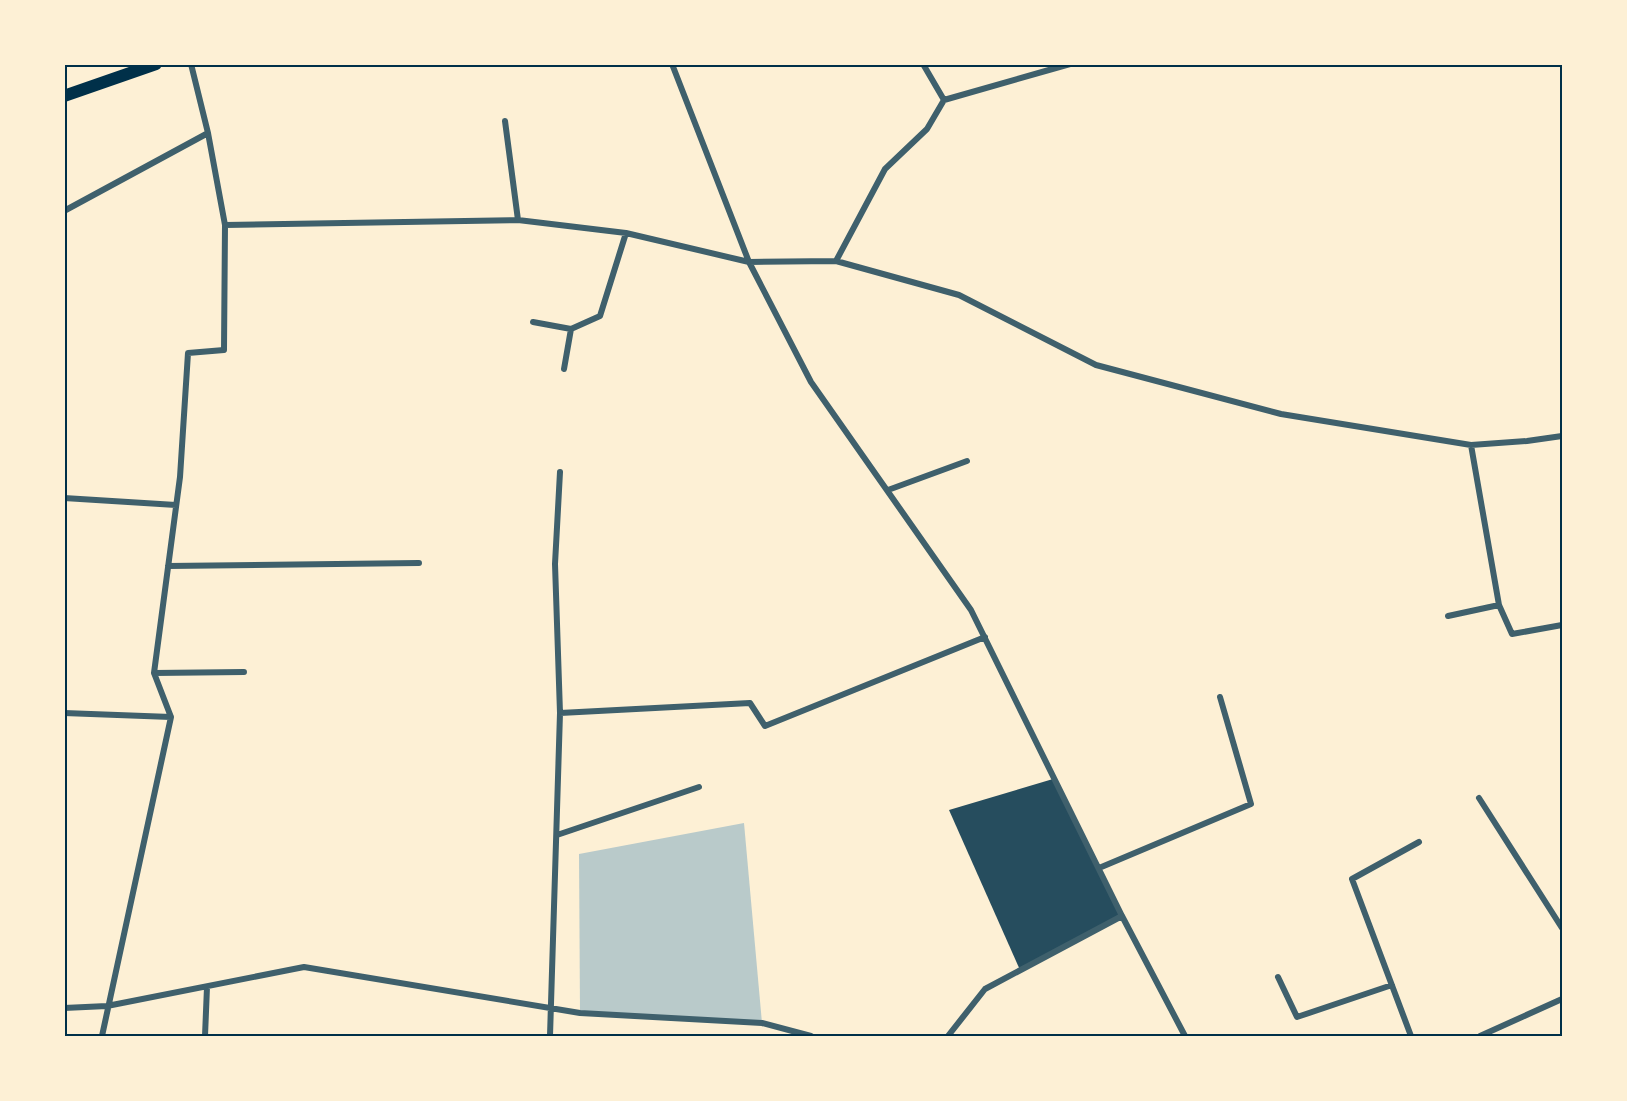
<svg xmlns="http://www.w3.org/2000/svg" width="1627" height="1101" font-family="Georgia,serif">
<rect width="100%" height="100%" fill="#fdf0d5"/>
<path fill="#b9caca" d="M744,823L762,1023L580,1013L579,854Z"/>
<path fill="#264d5e" d="M1053,779L1122,916L1020,970L949,810Z"/>
<g fill="none" stroke-linecap="round" stroke-linejoin="round">
<path stroke="#3f606c" stroke-width="6" d="M672,64L749,262L811,382L971,610L1122,916L1185,1036
M944,100L1070,64
M505,121L518,220
M64,211L208,133
M225,225L518,220L626,233L749,262L836,261L885,169L927,129L944,100L923,64
M836,261L959,295L1096,365L1281,414L1471,445L1527,441L1562,436
M533,322L571,329
M564,369L571,329L600,316L626,233
M1471,445L1499,605L1512,634L1562,625
M888,490L967,461
M64,498L176,505
M168,566L419,563
M1448,616L1499,605
M154,673L244,672
M64,713L171,717
M560,713L750,703L765,726L985,637
M1479,798L1562,928
M557,835L699,787
M1099,868L1251,804L1220,697
M1278,977L1297,1017L1392,985
M64,1008L107,1006L304,967L580,1013L762,1023L811,1036
M102,1036L171,717L154,673L180,477L188,353L224,350L225,225L208,133L191,64
M205,1036L207,987
M550,1036L560,713L555,564L560,472
M948,1036L985,989L1122,916
M1411,1036L1352,879L1419,842
M1480,1036L1562,999"/>
<path stroke="#003049" stroke-width="12" d="M64,96L156,64"/>
</g>
<rect width="1627" height="1101" fill="none" stroke="#fdf0d5" stroke-width="132"/>
<rect x="66" y="66" width="1495" height="969" fill="none" stroke="#003049" stroke-width="2"/>
</svg>
